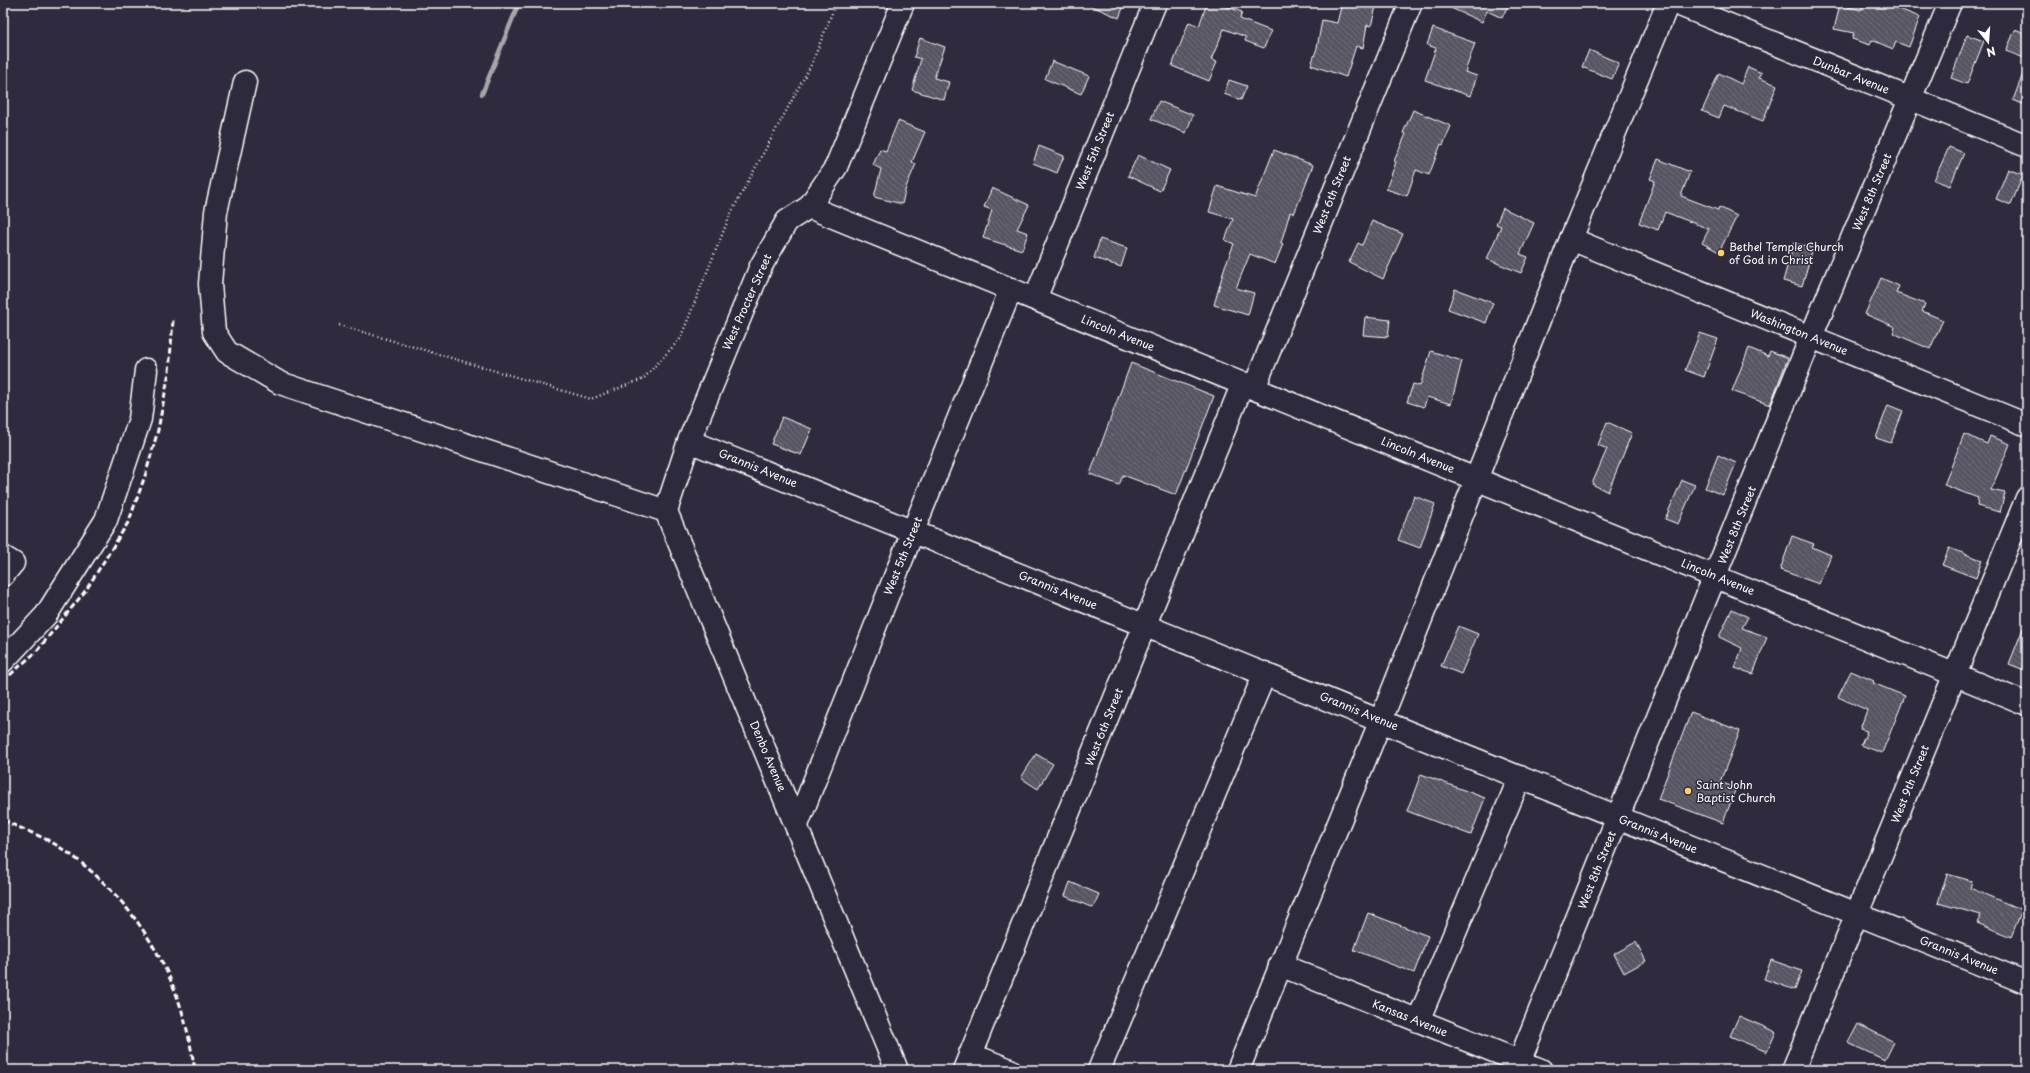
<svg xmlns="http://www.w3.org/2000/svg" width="2030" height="1073" font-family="'Playpen Sans',sans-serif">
<defs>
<pattern id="building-back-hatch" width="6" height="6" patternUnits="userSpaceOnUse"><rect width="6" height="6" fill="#595564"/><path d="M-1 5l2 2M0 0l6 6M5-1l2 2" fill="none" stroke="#726e7b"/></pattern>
</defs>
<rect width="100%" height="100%" fill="#2f2a3d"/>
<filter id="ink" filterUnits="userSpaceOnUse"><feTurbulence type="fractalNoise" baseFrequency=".025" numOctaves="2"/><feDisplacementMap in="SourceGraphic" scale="8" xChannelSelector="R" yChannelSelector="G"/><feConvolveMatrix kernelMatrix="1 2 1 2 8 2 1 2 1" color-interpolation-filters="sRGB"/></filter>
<g filter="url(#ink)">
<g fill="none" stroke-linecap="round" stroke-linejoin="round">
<path stroke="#a7a6ad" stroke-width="4.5" d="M482,94L519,3"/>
</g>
<path fill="url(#building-back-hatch)" stroke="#fff" d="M1085,3H1125L1119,18Z
M1207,3H1216L1242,12L1240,19L1271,31L1264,48L1245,41L1246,37L1224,29L1211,60L1217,62L1209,81L1172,66L1189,22L1199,26Z
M1342,3H1377L1371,26L1367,25L1363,48L1356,46L1346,77L1311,65L1317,48L1322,20L1337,23Z
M1440,3H1509L1502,18L1487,11L1482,22Z
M1864,3H1883L1920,17L1909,47L1896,42L1893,49L1872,40L1870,45L1852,39L1854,33L1834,29L1840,5L1861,10Z
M1433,28L1475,43L1465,72L1477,76L1470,96L1425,80L1436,48L1427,45Z
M2015,30L2027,35V59L2006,51Z
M1967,35L1984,41L1967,84L1951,78Z
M920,38L945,47L934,78L949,82L944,100L912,90L921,59L914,57Z
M1589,50L1619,63L1612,79L1582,67Z
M1052,61L1089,76L1081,94L1045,79Z
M2026,66H2027V106L2013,100Z
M1748,67L1762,73L1759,78L1777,85L1763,121L1724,106L1719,118L1702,111L1719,73L1741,84Z
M1229,80L1247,86L1241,100L1224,94Z
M1159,101L1193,115L1186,133L1151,119Z
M1413,110L1451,126L1443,145L1441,144L1429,175L1416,170L1407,196L1386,189L1396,162L1394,161L1406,134L1403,133Z
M898,121L925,132L912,162L916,164L906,187L902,204L874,197L881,169L873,165L880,149L886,151Z
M1039,146L1064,156L1057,173L1033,163Z
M1949,147L1964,153L1950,186L1934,180Z
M1274,150L1313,165L1294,214L1290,212L1281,243L1283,244L1275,264L1250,254L1236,288L1254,293L1248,315L1214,305L1225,266L1234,244L1225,240L1233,219L1209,212L1217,186L1255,198Z
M1138,155L1170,170L1160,191L1128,176Z
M1658,159L1690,172L1681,196L1718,210L1719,207L1737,216L1719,252L1702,243L1709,229L1665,212L1658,230L1639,223L1655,181L1650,179Z
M2008,169L2023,175L2011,205L1996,199Z
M992,188L1029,205L1017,229L1028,233L1022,250L983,238L992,210L984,207Z
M1503,208L1534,223L1520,254L1528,257L1521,273L1487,259L1501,226L1496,224Z
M1372,221L1403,234L1383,279L1349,262L1358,243L1362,245Z
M1100,239L1127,248L1121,267L1094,258Z
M1794,243L1813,248L1802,286L1783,281Z
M1881,278L1899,286L1896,293L1925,304L1922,311L1943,320L1930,349L1893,333L1895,327L1865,314Z
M1455,289L1493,303L1486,323L1448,309Z
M1365,317L1390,320L1388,337L1363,335Z
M1700,333L1718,339L1704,377L1685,370Z
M1749,348L1768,356L1770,351L1788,358L1770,405L1732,391Z
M1431,351L1462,361L1451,404L1427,397L1424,407L1407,402L1413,384L1420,386Z
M1131,363L1214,396L1176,495L1123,475L1119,485L1090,474Z
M1888,405L1903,411L1891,443L1876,438Z
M782,417L812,429L801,455L771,444Z
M1607,422L1632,433L1608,492L1592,484L1607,449L1598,445Z
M1964,434L1987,444L1990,436L2010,444L1991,490L2005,493L2000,512L1977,506L1978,498L1944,485Z
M1718,455L1736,463L1723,495L1705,488Z
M1682,480L1695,485L1678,524L1665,519Z
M1414,496L1435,504L1420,548L1398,540Z
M1792,536L1814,544L1812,547L1831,555L1819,584L1780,570Z
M1949,548L1982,560L1976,578L1942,565Z
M1732,609L1748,617L1742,628L1767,637L1753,674L1735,668L1742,648L1719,637Z
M2026,621H2027V671L2009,664Z
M1458,626L1478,634L1461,674L1441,666Z
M1851,671L1874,681L1873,683L1905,696L1882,753L1861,745L1867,731L1860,729L1867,710L1838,697Z
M1691,712L1740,731L1720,782L1736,788L1723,823L1658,799Z
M1036,754L1053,764L1038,789L1021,778Z
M1421,774L1485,798L1471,835L1407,811Z
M1947,874L1972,881L1970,888L2022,910L2011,937L1977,923L1981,915L1938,903Z
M1070,882L1099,894L1093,908L1065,896Z
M1368,913L1428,936L1414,973L1354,950Z
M1636,942L1646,961L1624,973L1614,954Z
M1771,960L1802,971L1795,990L1764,979Z
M1739,1016L1776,1032L1767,1052L1730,1036Z
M1858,1024L1894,1042L1885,1060L1848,1043Z"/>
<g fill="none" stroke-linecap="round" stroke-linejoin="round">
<defs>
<path id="minor" d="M1675,3L2027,146
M245,82L216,212L210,284L214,332L227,352L280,383L666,511
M809,207L2027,704
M1571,239L2027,425
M1035,299L1155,3
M1254,388L1411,3
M689,441L2027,983
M3,557L13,563L3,575
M3,661L46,615L106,520L140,419L146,370
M797,825L913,531L1011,289
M1280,965L1541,1070
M1418,1021L1520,777
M970,1054L1010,1070
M897,1070L666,511L689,441L761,266L787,221L809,207L836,167L903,3
M964,1070L1243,383
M1099,1070L1265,673
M1516,1070L1811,337L1950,3
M1793,1070L2027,498"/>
<path id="major" d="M1238,1070L1381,720L1571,239L1668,3"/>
</defs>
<use href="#minor" stroke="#fff" stroke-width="25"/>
<use href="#major" stroke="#fff" stroke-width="25"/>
<path stroke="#fff" stroke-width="2.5" stroke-dasharray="1 3" stroke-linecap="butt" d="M339,325L591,399L643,379L680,339L730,215L812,63L836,3"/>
<use href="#minor" stroke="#2f2a3d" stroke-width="22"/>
<use href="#major" stroke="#2f2a3d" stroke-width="22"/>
<path stroke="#fff" stroke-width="3" stroke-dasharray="6 3" stroke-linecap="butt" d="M3,681L36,652L86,590L129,521L146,473L158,430L169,372L173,320
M3,820C19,828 37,834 53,843C111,878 159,940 180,1005C187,1026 191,1048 195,1070"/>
</g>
</g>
<g fill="#ffd166" stroke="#2f2a3d" stroke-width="1.5">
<circle cx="1721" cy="253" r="4"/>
<circle cx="1688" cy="791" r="4"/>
</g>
<g text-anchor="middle" stroke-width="3" stroke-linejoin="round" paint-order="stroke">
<g font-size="11" fill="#fff" stroke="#2f2a3d">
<text transform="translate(1851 75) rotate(22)" y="4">Dunbar Avenue</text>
<text transform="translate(1095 151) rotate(-68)" y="4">West 5th Street</text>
<text transform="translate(1872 192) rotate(-67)" y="4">West 8th Street</text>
<text transform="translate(1332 195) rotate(-68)" y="4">West 6th Street</text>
<text transform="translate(747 302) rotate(-66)" y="4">West Procter Street</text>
<text transform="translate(1799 332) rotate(22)" y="4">Washington Avenue</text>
<text transform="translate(1118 333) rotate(22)" y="4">Lincoln Avenue</text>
<text transform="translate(1418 455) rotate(22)" y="4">Lincoln Avenue</text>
<text transform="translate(758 468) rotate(22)" y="4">Grannis Avenue</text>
<text transform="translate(1737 525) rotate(-68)" y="4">West 8th Street</text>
<text transform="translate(903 556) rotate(-68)" y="4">West 5th Street</text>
<text transform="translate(1718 577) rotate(22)" y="4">Lincoln Avenue</text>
<text transform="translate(1058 590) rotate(22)" y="4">Grannis Avenue</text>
<text transform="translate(1359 711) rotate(22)" y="4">Grannis Avenue</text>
<text transform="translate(1104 727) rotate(-68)" y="4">West 6th Street</text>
<text transform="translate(768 756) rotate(67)" y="4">Denbo Avenue</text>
<text transform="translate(1910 784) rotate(-68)" y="4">West 9th Street</text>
<text transform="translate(1658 834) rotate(22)" y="4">Grannis Avenue</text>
<text transform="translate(1597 870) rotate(-68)" y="4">West 8th Street</text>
<text transform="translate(1959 955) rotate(22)" y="4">Grannis Avenue</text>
<text transform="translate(1410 1018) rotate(22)" y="4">Kansas Avenue</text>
</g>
<g font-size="11" fill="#fff" stroke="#2f2a3d" text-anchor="start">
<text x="1729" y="251">Bethel Temple Church<tspan x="1729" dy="13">of God in Christ</tspan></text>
<text x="1696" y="789">Saint John<tspan x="1696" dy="13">Baptist Church</tspan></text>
</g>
</g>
<rect width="2030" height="1073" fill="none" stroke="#2f2a3d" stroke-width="16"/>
<rect x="8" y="8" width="2014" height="1057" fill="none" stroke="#fff" stroke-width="1.5" filter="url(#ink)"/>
<g transform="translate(1988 42) rotate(163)" stroke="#2f2a3d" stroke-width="3" paint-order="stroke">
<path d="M0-3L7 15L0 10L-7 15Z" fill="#ffffff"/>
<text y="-6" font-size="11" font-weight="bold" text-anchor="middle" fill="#ffffff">N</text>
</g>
</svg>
